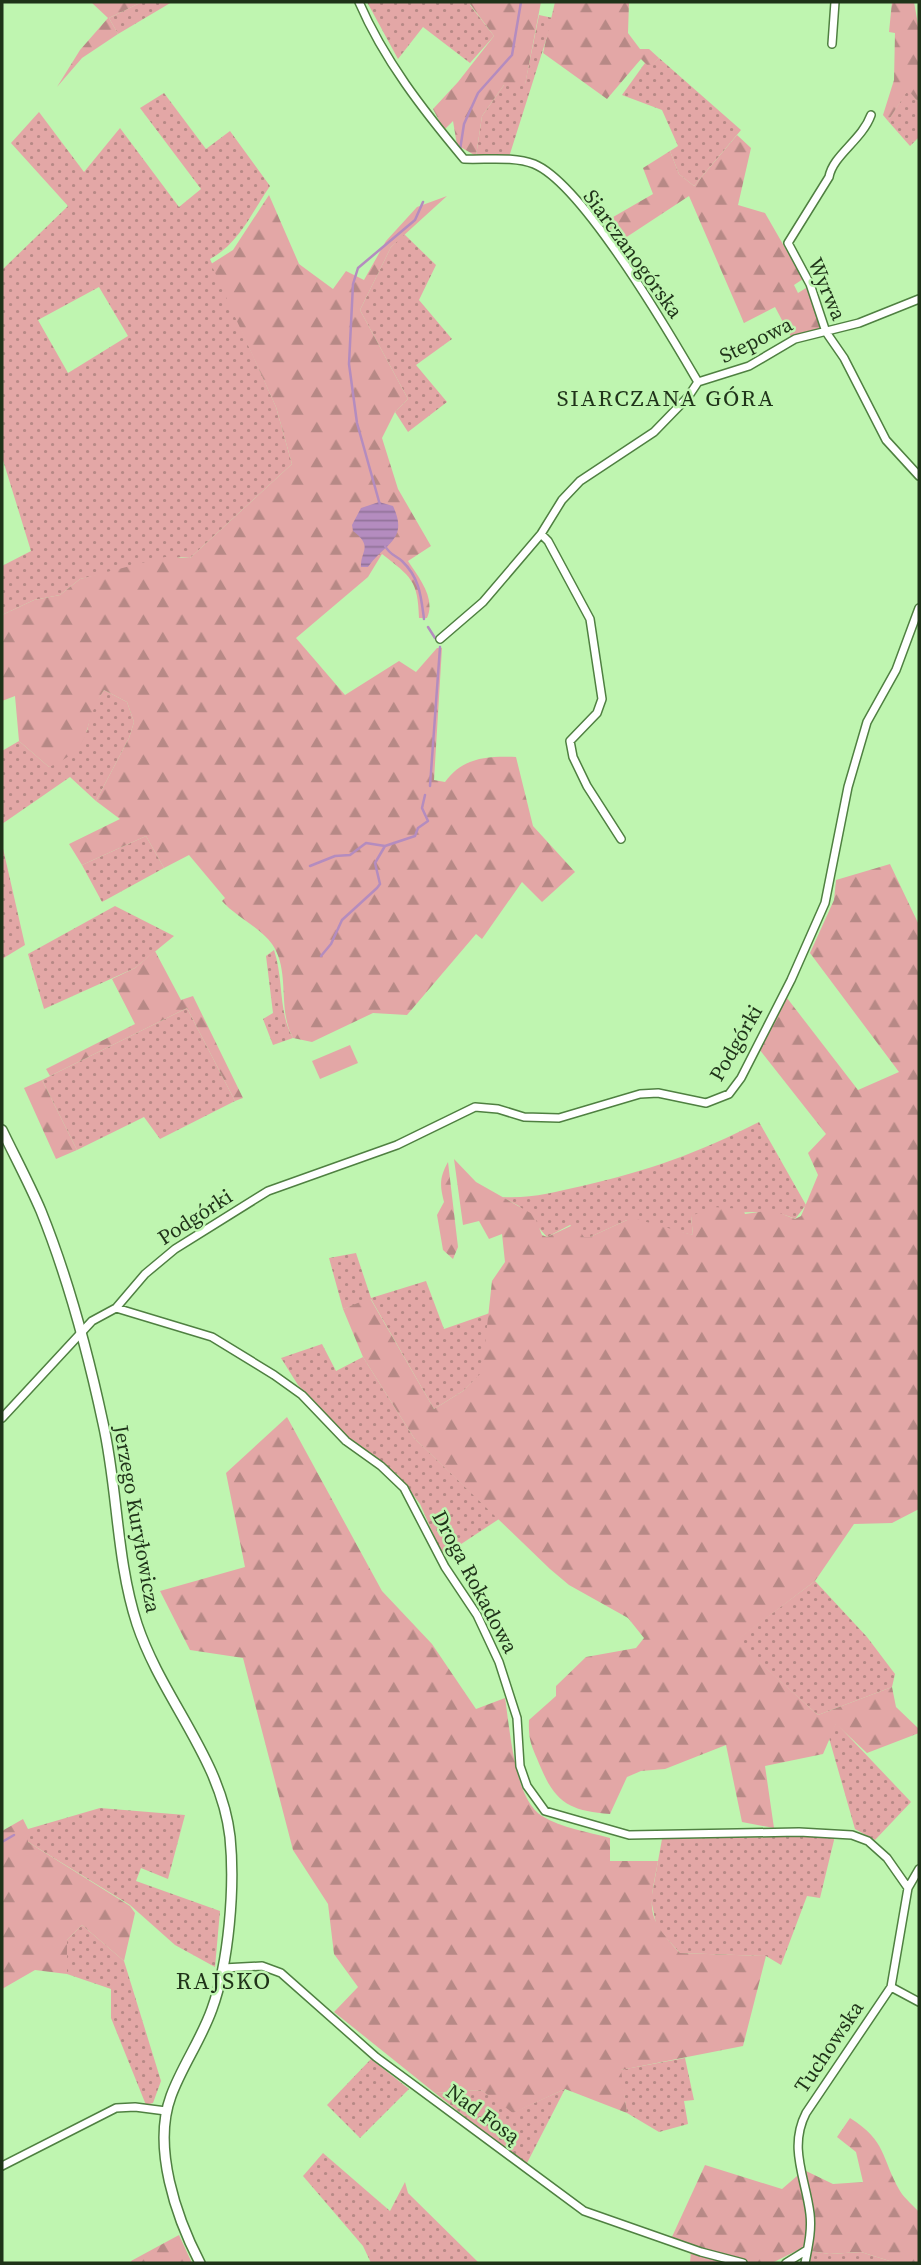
<svg xmlns="http://www.w3.org/2000/svg" width="921" height="2265" font-family="'Source Serif 4',serif">
<defs>
<pattern id="grass-dots" width="8" height="8" patternUnits="userSpaceOnUse" patternTransform="scale(1.75)"><rect width="8" height="8" fill="#e3a7a6"/><path d="M2 2h.1M6 6h.1" fill="none" stroke="#b78986" stroke-width="1.8" stroke-linecap="round"/></pattern>
<pattern id="forest-firs" width="22" height="20" patternUnits="userSpaceOnUse" patternTransform="scale(1.75)"><rect width="22" height="20" fill="#e3a7a6"/><path d="M5 1l3.5 6h-7zM16 11l3.5 6h-7z" fill="#b78986"/></pattern>
<pattern id="water-rules" width="6" height="5" patternUnits="userSpaceOnUse" patternTransform="scale(1.75)"><rect width="6" height="5" fill="#b48cbf"/><path d="M0 2.5h6" fill="none" stroke="#92739a"/></pattern>
</defs>
<rect width="100%" height="100%" fill="#bff5b0"/>
<path fill="url(#grass-dots)" fill-rule="evenodd" d="M142,2H172L118,34L109,18Z
M367,2H472L470,5L494,36L470,63L423,27L398,59Z
M539,15L553,18L509,157L476,156L482,116L504,85L525,84Z
M659,58L741,130L694,186L679,174L670,151L678,146L662,110L622,95L645,63L650,67Z
M908,89L919,103V137L910,146L888,121Z
M164,93L206,149L230,131L270,186C252,212 239,244 210,259L276,407L292,464L190,558L181,557L80,579L60,595L34,600L2,615V566L31,551L2,457V270L68,206L11,143L39,112L84,172L120,128L179,207L201,189L140,108ZM99,287L128,336L68,373L38,320Z
M404,234L436,265L419,300L452,339L416,365L447,402L408,432L395,412L408,399L360,310L391,247Z
M104,690L127,702L134,722L129,738L96,801L70,777L2,824V751L19,741L49,767L87,731L92,708Z
M146,836L164,868L102,902L82,865Z
M2,844L25,945L2,959V843Z
M115,906L174,936L135,968L44,1009L28,954Z
M274,950C284,980 278,1012 293,1038L273,1045L263,1019L273,1013L266,956Z
M187,1008L235,1101L160,1139L144,1117L77,1150L42,1080Z
M759,1122L806,1205L795,1219C773,1206 719,1215 691,1216L693,1235L627,1220L590,1237H584L570,1225L547,1237L519,1206L502,1197C530,1199 554,1192 582,1186C650,1170 696,1154 759,1122Z
M356,1253L371,1298L426,1281L444,1329L490,1313L483,1372L463,1391L434,1409L371,1299L343,1309L329,1258Z
M322,1344L336,1371L363,1357L414,1438L499,1519L443,1556L420,1504L398,1475L351,1440L298,1385L281,1358Z
M815,1581L867,1637L895,1674L892,1687L818,1715L735,1641Z
M836,1723L911,1802L875,1840L855,1829L829,1738Z
M100,1808L185,1815L168,1879L141,1868L136,1881L220,1911L215,1967L175,1945L130,1905L28,1842V1829Z
M835,1836L820,1898L807,1896L781,1965L766,1956L680,1953L657,1928L651,1900L662,1839Z
M82,1925L124,1961L161,2081L153,2103L146,2105L111,2018V1989L67,1974V1940Z
M685,2058L694,2100L684,2101L688,2124L659,2132L627,2113L620,2070Z
M371,2059L409,2089L360,2138L327,2105Z
M565,2089L526,2165L435,2093L481,2090L514,2112Z
M323,2153L390,2211L405,2182L408,2193L479,2263H371L363,2246L303,2176Z
M811,2251L829,2254L861,2252L896,2263H809Z"/>
<path fill="url(#forest-firs)" d="M91,2H142L109,18L118,34L82,58L57,87L80,50L108,18Z
M472,2H541L525,85H504L482,116L476,156L457,145L453,121L444,130L433,109L458,82L494,36L470,4Z
M555,2H629L628,33L640,49H649L659,58L650,68L641,59L607,99L543,53Z
M892,2H914L919,30V103L908,90L888,121L883,115L894,80L895,33L889,32Z
M737,135L751,148L738,205L765,213L803,279L794,285L798,293L806,288L823,328L791,337L775,307L744,323L689,196L616,244L601,224L653,194L643,168L670,151L679,174L694,186Z
M269,195L299,264L333,289L346,271L364,280L386,241L417,207L447,196L391,247L360,310L408,399L395,412L382,438L398,489L431,546L408,561C419,578 436,598 427,618H419C418,580 411,577 382,554L368,577L296,638L345,695L399,661L416,672L437,648H442L434,780L445,782C463,757 488,756 516,757L533,826L575,872L542,902L522,882L482,939L476,934L407,1015L373,1013L312,1042L293,1038C277,1010 291,971 272,944C260,927 236,917 222,901L225,898L189,855L164,868L146,836L82,865L69,844L120,819L96,801L129,738L134,722L127,702L104,690C78,729 99,745 49,767L19,741L15,696L2,701V615L34,600L60,595L80,579L165,557L190,558L292,464L276,407L211,264L233,250Z
M890,864L919,925V1509L892,1523L854,1524L815,1581L736,1641L818,1715L892,1687L896,1707L919,1729V1733L867,1753L836,1724L823,1754L765,1766L774,1828L742,1822L726,1745L665,1769L641,1771L627,1777L610,1814C572,1811 556,1804 541,1768C533,1748 528,1743 529,1720L556,1696V1686L586,1657L636,1648L644,1638L628,1618L569,1585L550,1569L414,1438L363,1357L343,1309L370,1298L434,1409L463,1391L482,1372L492,1281L505,1262L502,1234L489,1239L479,1221L463,1225L454,1159L476,1182L534,1215L542,1235L547,1237L575,1224L584,1237H590L627,1220L636,1219L693,1235L691,1216L713,1207L743,1209L745,1214L772,1210L795,1219L801,1216L818,1175L808,1153L826,1134L759,1049L787,998L858,1090L899,1072L810,953L834,900L836,880Z
M155,951L181,1000L193,996L243,1098L235,1101L187,1008L50,1076L46,1069L135,1024L112,979L135,968Z
M42,1080L77,1150L56,1159L24,1088Z
M448,1162L458,1247L453,1259L443,1250L437,1215L444,1202C440,1186 439,1178 448,1162Z
M287,1417L382,1591L432,1644L476,1709L505,1698C510,1728 514,1799 542,1816C562,1828 588,1832 610,1838V1861H658C649,1909 645,1916 680,1953L766,1956L743,2046L621,2070L627,2113L565,2089L513,2113L481,2090L435,2093L334,2012L358,1987L334,1954L328,1904L293,1850L243,1658L190,1650L160,1591L245,1567L226,1473Z
M23,1819L28,1829V1842L130,1906L135,1913L124,1961L82,1925L67,1940V1974L35,1970L2,1989V1831Z
M850,2118C887,2141 881,2158 900,2191C905,2199 913,2205 919,2212V2263H896L861,2252L829,2254L811,2251L806,2246L772,2263H752L671,2239L705,2165L782,2189L804,2170L833,2184L863,2182L856,2152L837,2137Z
M179,2235L192,2263H132L131,2261Z
M691,2250L736,2263H690Z"/>
<path fill="#e3a7a6" d="M350,1045L358,1063L320,1079L312,1061Z"/>
<path fill="url(#water-rules)" d="M379,502L393,506C409,540 385,543 368,567H361C360,551 374,547 353,531L352,525L361,508Z"/>
<g fill="none" stroke-linecap="round" stroke-linejoin="round">
<path stroke="#b48cbf" stroke-width="2.5" d="M460,150L464,124L478,93L512,55L521,2
M380,505L357,423L349,364L353,284L358,268L415,220L423,202
M385,546C390,555 395,555 402,561C420,578 421,597 424,619
M428,627L435,638
M430,786L440,647
M310,866L335,856L350,855L366,843L385,846L415,836L418,828L428,821L422,808L425,795
M321,956L331,944L342,920L377,888L380,884L375,863L385,846
M2,1842L14,1835"/>
<defs>
<path id="minor" d="M359,2C384,60 423,110 464,159C486,160 513,156 534,164C583,184 670,334 698,382
M832,44L835,2
M871,115C862,140 833,155 829,177L788,243L810,284L826,332L844,358L886,440L919,476
M541,534L548,541L590,619L602,699L597,713L570,741L573,757L587,786L621,839
M440,639L483,602L541,534L562,500L580,481L654,432L688,397L698,382L749,366L795,339L859,323L919,299
M116,1308L212,1337L274,1375L302,1395L346,1441L381,1466L404,1488L445,1567L477,1615L499,1662L517,1718L520,1766L527,1786L545,1811L629,1835L799,1832L852,1835L868,1841L887,1858L908,1888
M2,1418L92,1321L116,1308L145,1274L175,1249L268,1191L397,1145L475,1107L498,1109L524,1117L559,1118L640,1094L658,1093L706,1103L729,1094L741,1078L791,980L825,903L848,787L867,722L896,670L919,608
M223,1968L262,1966L281,1973L376,2057L584,2211L701,2252L743,2263
M891,1987L919,2002
M2,2166L116,2108L135,2107L166,2111
M786,2263L807,2250
M805,2263C808,2247 812,2231 810,2214C806,2179 788,2148 806,2113L891,1987L908,1888L919,1869"/>
<path id="tertiary" d="M2,1130C15,1157 29,1183 41,1211C68,1278 88,1353 103,1423C118,1489 116,1560 137,1624C162,1699 221,1758 230,1837C235,1887 229,1962 212,2009C201,2040 182,2066 171,2096C152,2147 176,2217 200,2263"/>
</defs>
<use href="#minor" stroke="#4f8041" stroke-width="10"/>
<use href="#tertiary" stroke="#4f8041" stroke-width="12"/>
<use href="#minor" stroke="#fff" stroke-width="7"/>
<use href="#tertiary" stroke="#fff" stroke-width="9"/>
</g>
<g text-anchor="middle" stroke-width="5" stroke-linejoin="round" paint-order="stroke">
<g font-size="21" fill="#1f3319" stroke="#bff5b0">
<text transform="translate(633 254) rotate(54)" y="7">Siarczanogórska</text>
<text transform="translate(827 289) rotate(67)" y="7">Wyrwa</text>
<text transform="translate(756 340) rotate(-26)" y="7">Stepowa</text>
<text transform="translate(736 1043) rotate(-60)" y="7">Podgórki</text>
<text transform="translate(195 1217) rotate(-33)" y="7">Podgórki</text>
<text transform="translate(137 1519) rotate(80)" y="7">Jerzego Kuryłowicza</text>
<text transform="translate(475 1582) rotate(62)" y="7">Droga Rokadowa</text>
<text transform="translate(829 2047) rotate(-56)" y="7">Tuchowska</text>
<text transform="translate(483 2114) rotate(36)" y="7">Nad Fosą</text>
</g>
<g font-size="23" letter-spacing="2" fill="#1f3319" stroke="#bff5b0">
<text x="666" y="406">SIARCZANA GÓRA</text>
</g>
<g font-size="24" letter-spacing="2" fill="#1f3319" stroke="#bff5b0">
<text x="224" y="1989">RAJSKO</text>
</g>
</g>
<rect width="921" height="2265" fill="none" stroke="#1f3319" stroke-width="7"/>
</svg>
